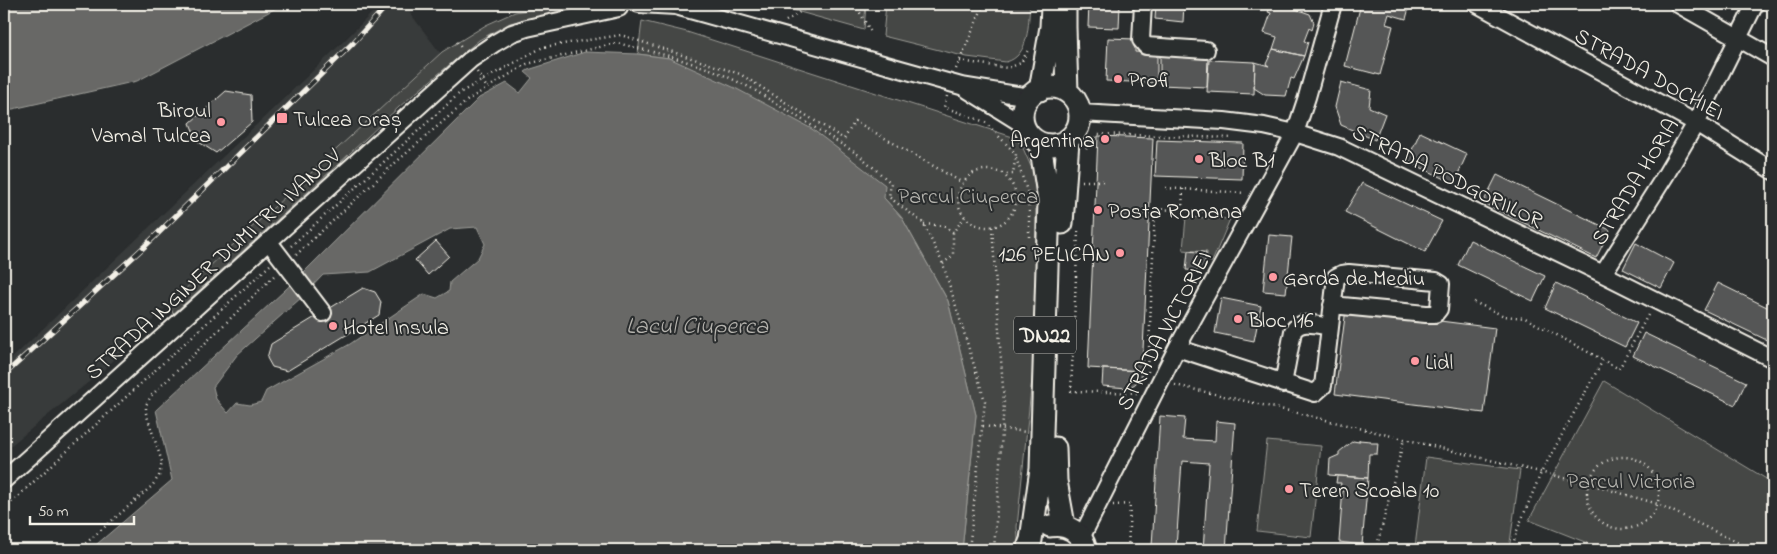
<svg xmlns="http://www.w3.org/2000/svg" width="1777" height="554" font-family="'Indie Flower',sans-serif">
<rect width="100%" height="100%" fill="#2a2d2e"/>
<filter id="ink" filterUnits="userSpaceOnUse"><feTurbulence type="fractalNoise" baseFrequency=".02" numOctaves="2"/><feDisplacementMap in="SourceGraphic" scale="10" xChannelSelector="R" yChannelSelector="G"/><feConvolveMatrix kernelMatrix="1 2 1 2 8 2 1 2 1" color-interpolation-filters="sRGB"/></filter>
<g filter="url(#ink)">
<path fill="#373a3a" d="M381,4H416L410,13L441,54L170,303L106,368L4,451V366L347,38Z"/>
<path fill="#444645" stroke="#9c9c96" d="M564,4L565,10L510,23L479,40L399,107L332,170L173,314L170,303L442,52L486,25L515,12Z
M771,4H866L864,30Z
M886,4H1030C1028,23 1030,56 1006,62L967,57L883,36Z
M642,21L687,32L1019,139L1036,178L1035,349L1017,527L1019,550H962L976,415L948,301L902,218L884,198L669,58L638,54Z
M1186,217L1230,219L1212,262L1207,261V252L1183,250Z
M1604,381L1773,483V550H1595V546L1529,520Z
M1267,441L1321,446L1311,537L1257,531Z
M1426,457L1520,470L1509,550H1437L1415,547Z"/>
<path fill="#676866" stroke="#9f9f9a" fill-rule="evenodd" d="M4,4H284L137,81L4,111Z
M585,52L638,54L669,58L735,88L812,129L885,185L884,198L902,218L948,301L976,415L962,550H90L172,480L156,410L299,277L479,98L507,83L520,93L532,78L525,72L528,70ZM477,227L485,244L478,258L450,282L449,291L437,298L424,294L350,344L266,391L261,402L250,405L237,403L228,413L216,399L213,387L237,355L302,297L323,275L370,272L450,229Z"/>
<path fill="#555756" stroke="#f4f1e8" d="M1089,4H1120L1119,28L1088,27Z
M1156,4H1184L1183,22L1155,19Z
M1361,4H1410L1406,19L1389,14L1386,24L1393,26L1380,75L1345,66Z
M1271,5L1282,8L1284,5L1310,14L1314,23L1312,30L1309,28L1304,41L1308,42L1304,56L1273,49L1277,37L1264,33L1271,13L1268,12Z
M1108,38L1135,39V52L1157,53V83L1106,81Z
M1273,49L1304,56L1294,79L1291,78L1286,96L1265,95L1254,88L1255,62L1269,66L1266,64Z
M1160,54L1208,56L1207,87L1160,85Z
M1209,60L1255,62L1254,94L1207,92Z
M1341,82L1371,90L1369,107L1385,114L1375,140L1341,125L1335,107Z
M226,91L251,95L252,122L216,153L197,141L190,123Z
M1420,132L1467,154L1454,183L1407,161Z
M1098,136L1153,138L1142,371L1088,368Z
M1157,140L1243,143L1242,179L1155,176Z
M1497,175L1610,230L1596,258L1483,203Z
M1362,183L1442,221L1425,252L1345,212Z
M1269,235L1292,237L1286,293L1263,291Z
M1470,240L1545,276L1533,301L1458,265Z
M436,241L449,256L428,275L415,260Z
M1636,243L1674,263L1661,288L1623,269Z
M1188,251L1206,253L1204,271L1186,270Z
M1556,283L1637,323L1625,347L1545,308Z
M1718,283L1773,310V343L1704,310Z
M363,288L375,292L381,302L379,315L287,371L272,367L267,358L271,344Z
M1221,298L1261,306L1254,341L1215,333Z
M1346,309L1495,328L1484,413L1335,394Z
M1644,333L1746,382L1735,405L1633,356Z
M1103,369L1142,371V376L1135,384L1128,388L1102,386Z
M1160,416L1185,418L1183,439L1215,441L1216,421L1235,423L1226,550H1203L1209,463L1182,461L1176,548L1152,546Z
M1359,440L1371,441V443H1378L1377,454H1369L1368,478L1329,475L1330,459L1339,455V452L1353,441L1359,442Z
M1337,476L1368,478L1362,545L1339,542L1343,488H1340L1341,483H1336Z"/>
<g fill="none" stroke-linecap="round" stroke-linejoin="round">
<defs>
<path id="minor" d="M639,4L676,6L961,86L1030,97
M1143,4L1141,40L1146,46L1206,50
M1477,4L1696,123L1773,171
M1678,4L1773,58
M968,90L1024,125
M1080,113L1224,121L1264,126L1295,133L1339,147L1603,274L1773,359
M269,242L323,313
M1603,274L1665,176L1696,123L1755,4
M1177,348L1315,393L1323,386L1335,285L1336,277L1342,274L1349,273L1436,281L1441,284L1439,309L1435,314H1426L1332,305
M1283,384L1293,331C1301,319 1317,325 1330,327
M4,480L470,60L495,43L512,33L527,28L619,8
M1081,538L1177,348L1295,133L1307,97L1333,4"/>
<path id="major" d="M1065,4V27L1067,92
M1022 116a29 29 0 1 1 58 0a29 29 0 1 1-58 0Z
M1040,90L1051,27L1052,6
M1062,223L1068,141
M1055,448L1056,481L1064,525
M1050,526C1068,523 1082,533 1086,550
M1027,550L1031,540L1041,469L1042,434L1049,201L1040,143"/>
</defs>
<use href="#minor" stroke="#f4f1e8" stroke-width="20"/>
<use href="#major" stroke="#f4f1e8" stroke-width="25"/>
<path stroke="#f4f1e8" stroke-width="2.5" stroke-dasharray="1 4" stroke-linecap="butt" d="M855,4L872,34
M786,21L812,4
M457,42L462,49
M960,61L1008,68L1021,63L1028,50
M956,69L984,4
M477,72L487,88
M947,96L944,107L985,122L1016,154L1013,174C1001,175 991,167 979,171C970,173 964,180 960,189C947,224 1002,245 1015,206C1019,194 1013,183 1004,175
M1086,149L1098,134L1233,138
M1016,158L1029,197V238
M1082,181H1106
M1166,188L1245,193
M1182,210L1183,189
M924,224L944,226L953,232
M992,227L1004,403L994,550
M1078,231L1071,391L1138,393
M291,246L461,92L543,47L621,35L740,74L844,139L855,121L963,183
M296,255L394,164L469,99L527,64L617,43L669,56L713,70L751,88L859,155L891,183L889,197L923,223L943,264L985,401L969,550
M943,264L953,255V232L965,217
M1474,302L1504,316L1525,318L1603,360
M1148,372L1155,209L1234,213
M1175,385L1289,411L1589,484L1658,504L1753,550
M983,426L1026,432
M1587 493a36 36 0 1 1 72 0a36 36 0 1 1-72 0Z
M1113,505L1130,504L1128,550
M4,509L270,265
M78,550L152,486L159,476L162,462L146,413V405L151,396L275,275
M1376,550L1404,439
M1512,550L1516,533L1541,473L1603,360L1619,369L1649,313"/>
<use href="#minor" stroke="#2a2d2e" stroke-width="16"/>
<use href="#major" stroke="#2a2d2e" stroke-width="21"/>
<defs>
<path id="rail" d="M4,375L145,246L353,43L388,4"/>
</defs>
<use href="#rail" stroke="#f4f1e8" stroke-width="5.5"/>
<use href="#rail" stroke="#2a2d2e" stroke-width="4" stroke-dasharray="11" stroke-linecap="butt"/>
</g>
</g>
<g fill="#ff9aa2" stroke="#2a2d2e" stroke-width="2">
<circle cx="1118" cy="79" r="5"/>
<rect x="276" y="112" width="12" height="12" rx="2.5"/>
<circle cx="221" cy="122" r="5"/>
<circle cx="1105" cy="139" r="5"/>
<circle cx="1199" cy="159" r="5"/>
<circle cx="1098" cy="210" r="5"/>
<circle cx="1120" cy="253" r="5"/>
<circle cx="1273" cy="277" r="5"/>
<circle cx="1238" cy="319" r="5"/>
<circle cx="333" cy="326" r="5"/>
<circle cx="1415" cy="361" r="5"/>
<circle cx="1289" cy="489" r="5"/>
</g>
<g text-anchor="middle" stroke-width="4" stroke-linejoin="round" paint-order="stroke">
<rect fill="#2a2d2e" stroke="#b7b6b0" stroke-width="1" x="1014" y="316.5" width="62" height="37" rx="4"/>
<g font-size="21" font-weight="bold" fill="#f4f1e8">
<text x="1045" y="342">DN22</text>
</g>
<g font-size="22" fill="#f4f1e8" stroke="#2a2d2e">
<text transform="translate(1650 73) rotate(29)" y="8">STRADA DOCHIEI</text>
<text transform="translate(1448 175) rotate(26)" y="8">STRADA PODGORIILOR</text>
<text transform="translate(1634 181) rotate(-58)" y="8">STRADA HORIA</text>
<text transform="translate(212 263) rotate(-42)" y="8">STRADA INGINER DUMITRU IVANOV</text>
<text transform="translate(1163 330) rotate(-62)" y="8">STRADA VICTORIEI</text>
</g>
<g font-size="22" fill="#f4f1e8" stroke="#2a2d2e" text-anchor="start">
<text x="1128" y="87">Profi</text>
<text x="211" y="117" text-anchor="end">Biroul<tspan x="211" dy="25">Vamal Tulcea</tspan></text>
<text x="293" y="126">Tulcea Oraș</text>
<text x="1095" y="147" text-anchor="end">Argentina</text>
<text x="1209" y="167">Bloc B1</text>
<text x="1108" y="218">Posta Romana</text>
<text x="1110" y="261" text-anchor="end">126 PELICAN</text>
<text x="1283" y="285">Garda de Mediu</text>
<text x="1248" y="327">Bloc I16</text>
<text x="343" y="334">Hotel Insula</text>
<text x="1425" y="369">Lidl</text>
<text x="1299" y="497">Teren Scoala 10</text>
</g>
<g font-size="22" fill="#b6b5af" stroke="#2a2d2e">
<text x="968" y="203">Parcul Ciuperca</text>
<text x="1631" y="488">Parcul Victoria</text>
</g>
<g font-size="24" font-style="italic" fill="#b5b3ae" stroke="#2a2d2e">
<text x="697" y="333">Lacul Ciuperca</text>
</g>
</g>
<rect width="1777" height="554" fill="none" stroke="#2a2d2e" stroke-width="20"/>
<rect x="10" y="10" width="1757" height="534" fill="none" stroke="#f4f1e8" stroke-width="2" filter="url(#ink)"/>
<path d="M30 516v8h104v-8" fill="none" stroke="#f4f1e8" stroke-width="2.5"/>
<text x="38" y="516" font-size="15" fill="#f4f1e8" stroke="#2a2d2e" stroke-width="4" paint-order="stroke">50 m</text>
</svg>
